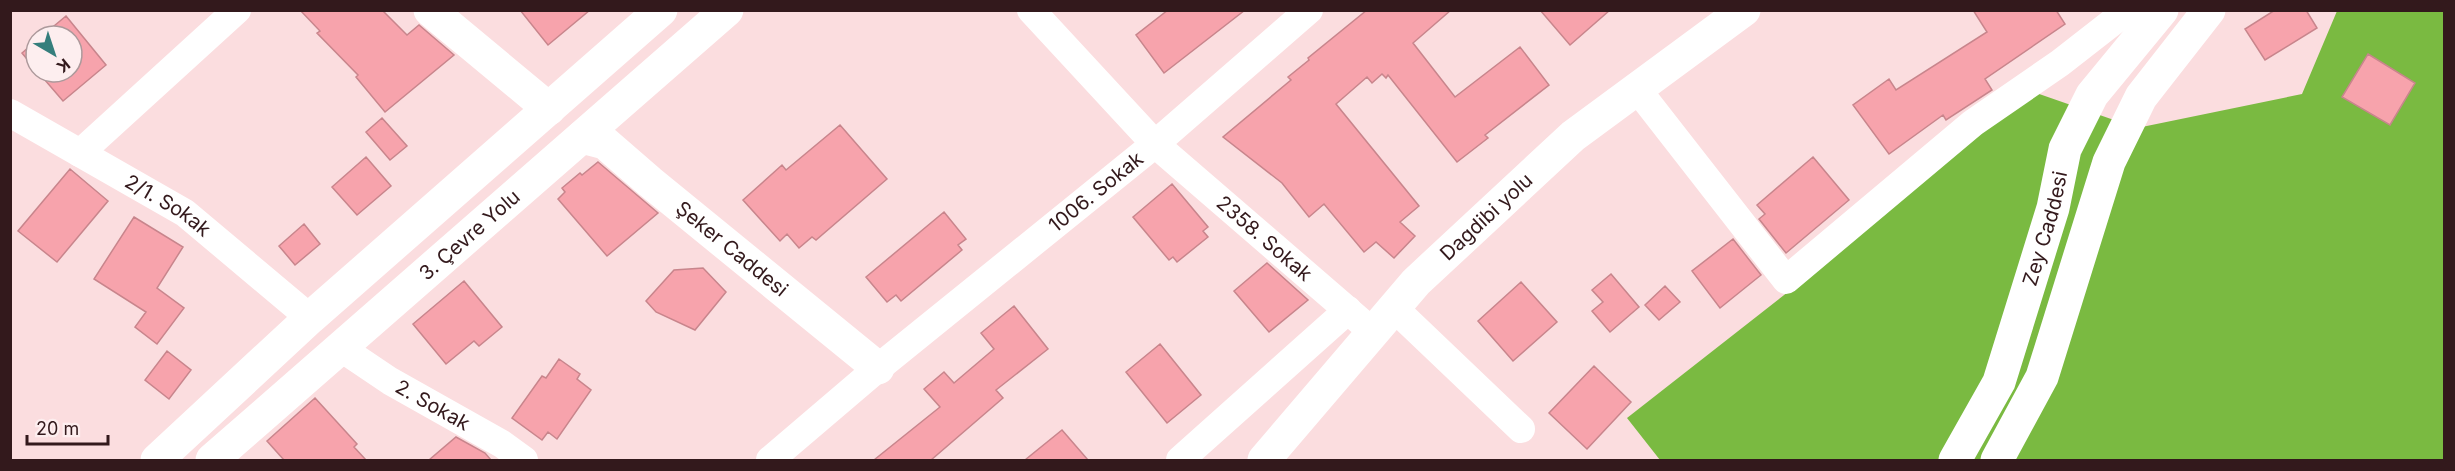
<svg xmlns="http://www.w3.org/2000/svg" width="2455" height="471" font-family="Inter,sans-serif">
<rect width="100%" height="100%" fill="#fbdddf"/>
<path fill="#7aba41" d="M2337,11H2444V460H1660L1627,418L1834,256L2028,90L2137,128L2302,94Z"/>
<path fill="#f7a3ac" stroke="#c8858c" stroke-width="1.5" d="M300,10H382L407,35L419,25L454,55L385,112L356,77L358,75L317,33L320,31Z
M520,10H590L548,45Z
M1168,10H1245L1164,73L1136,35Z
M1367,10H1451L1413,43L1455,97L1520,47L1549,85L1485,135L1488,138L1457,162L1388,75L1386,78L1382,74L1372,83L1367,77L1336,104L1419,206L1400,222L1415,236L1394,258L1376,242L1364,252L1324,204L1309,217L1282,183L1223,137L1291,80L1288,77L1309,60L1308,58Z
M1540,10H1610L1570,45Z
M1973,10H2056L2065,24L1985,79L1992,90L1946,120L1943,115L1889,154L1853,105L1889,79L1896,90L1987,32Z
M2275,10H2306L2317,28L2265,60L2245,29Z
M66,16L106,65L63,101L38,72H72V36H42Z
M36,41V70L22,53Z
M2368,54L2415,83L2390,125L2342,97Z
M382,118L407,146L390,160L366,132Z
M840,125L887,179L816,240L812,237L799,248L787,234L780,241L743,200L782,165L786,170Z
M366,157L391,186L357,215L332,187Z
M1813,157L1849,200L1786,253L1759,219L1765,214L1757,205Z
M598,162L658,213L607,256L558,199L565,192L562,188L580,173L582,175Z
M70,169L108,201L57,262L18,231Z
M1172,184L1208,227L1203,231L1208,237L1177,262L1173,257L1169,260L1133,217Z
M944,212L966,239L958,245L962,250L901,301L896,295L887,302L866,277Z
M134,217L183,247L157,288L184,308L157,344L135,327L146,312L94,279Z
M304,224L320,244L295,265L279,246Z
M1733,239L1761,275L1720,308L1692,271Z
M1267,263L1308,300L1269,332L1234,291Z
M703,268L726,292L695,330L656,312L646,301L674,270Z
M1611,274L1639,307L1610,332L1592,311L1603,302L1592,290Z
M464,281L502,327L479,346L474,341L446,364L413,324Z
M1521,282L1557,322L1513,361L1478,321Z
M1665,286L1680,302L1659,320L1645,305Z
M1014,306L1048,349L996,390L1003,398L931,460H874L940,407L924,389L944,372L954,383L994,349L981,333Z
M1160,344L1201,395L1167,423L1126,372Z
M167,351L191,370L169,399L145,380Z
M559,359L580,374L577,379L591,390L557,439L548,432L542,440L512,418L542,376L546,378Z
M1594,366L1631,402L1587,449L1549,413Z
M315,398L357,444L354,447L366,460H284L267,441Z
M1062,430L1088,460H1025Z
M456,437L485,453L491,460H429Z"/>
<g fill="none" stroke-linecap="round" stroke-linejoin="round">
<g stroke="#fff" stroke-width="28">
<path id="s1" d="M1031,10L1155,144L1374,333"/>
<path d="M1637,89L1786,280L1973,123L2060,63L2128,10"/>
<path id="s2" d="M10,113L185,213L310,318"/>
<path d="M80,153L237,10"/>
<path d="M1394,308L1521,429"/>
<path id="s3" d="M341,348L390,381L502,444L524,460"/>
<path id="s4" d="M770,460L878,368L1155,144L1309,10"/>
<path d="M1180,460L1348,310"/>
</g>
<g stroke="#fff" stroke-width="33">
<path d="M430,10L549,109"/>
<path id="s5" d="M582,137L605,143L650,182L878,368"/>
<path id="s6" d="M1264,460L1416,282L1573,136L1744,10"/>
</g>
<g stroke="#fff" stroke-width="33">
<path d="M157,460L310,318L661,10"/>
<path id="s7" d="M212,460L727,10"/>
<path id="s8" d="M1955,460L1999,382L2053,208L2065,149L2092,95L2162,10"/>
<path d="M1997,460L2042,377L2109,162L2141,97L2209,10"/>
</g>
</g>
<g text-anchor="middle" stroke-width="4.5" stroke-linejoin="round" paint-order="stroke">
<g font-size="20" fill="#33191c" stroke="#fdeeef">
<text dy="7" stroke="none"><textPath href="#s4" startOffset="422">1006. Sokak</textPath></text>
<text dy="7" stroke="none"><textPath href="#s2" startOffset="183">2/1. Sokak</textPath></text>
<text dy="7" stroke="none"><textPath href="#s6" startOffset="330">Dagdibi yolu</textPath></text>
<text dy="7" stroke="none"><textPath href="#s8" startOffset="250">Zey Caddesi</textPath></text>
<text dy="7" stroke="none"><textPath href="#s7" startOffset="342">3. Çevre Yolu</textPath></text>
<text dy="7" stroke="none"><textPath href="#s1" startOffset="327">2358. Sokak</textPath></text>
<text dy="7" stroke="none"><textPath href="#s5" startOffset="189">Şeker Caddesi</textPath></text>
<text dy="7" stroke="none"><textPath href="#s3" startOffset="108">2. Sokak</textPath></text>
</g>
</g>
<rect width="2455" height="471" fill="none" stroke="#33191c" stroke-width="24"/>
<g transform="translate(54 54) rotate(141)"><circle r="28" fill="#fdeeef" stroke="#ac999b" stroke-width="1.5"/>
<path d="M0-4.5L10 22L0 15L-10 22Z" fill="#357e7c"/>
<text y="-9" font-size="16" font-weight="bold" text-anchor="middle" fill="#33191c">K</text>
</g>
<path d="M27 435v9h81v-9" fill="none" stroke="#33191c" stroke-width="3"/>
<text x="36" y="435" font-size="18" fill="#33191c" stroke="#fdeeef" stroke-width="4.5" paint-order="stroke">20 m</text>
</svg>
